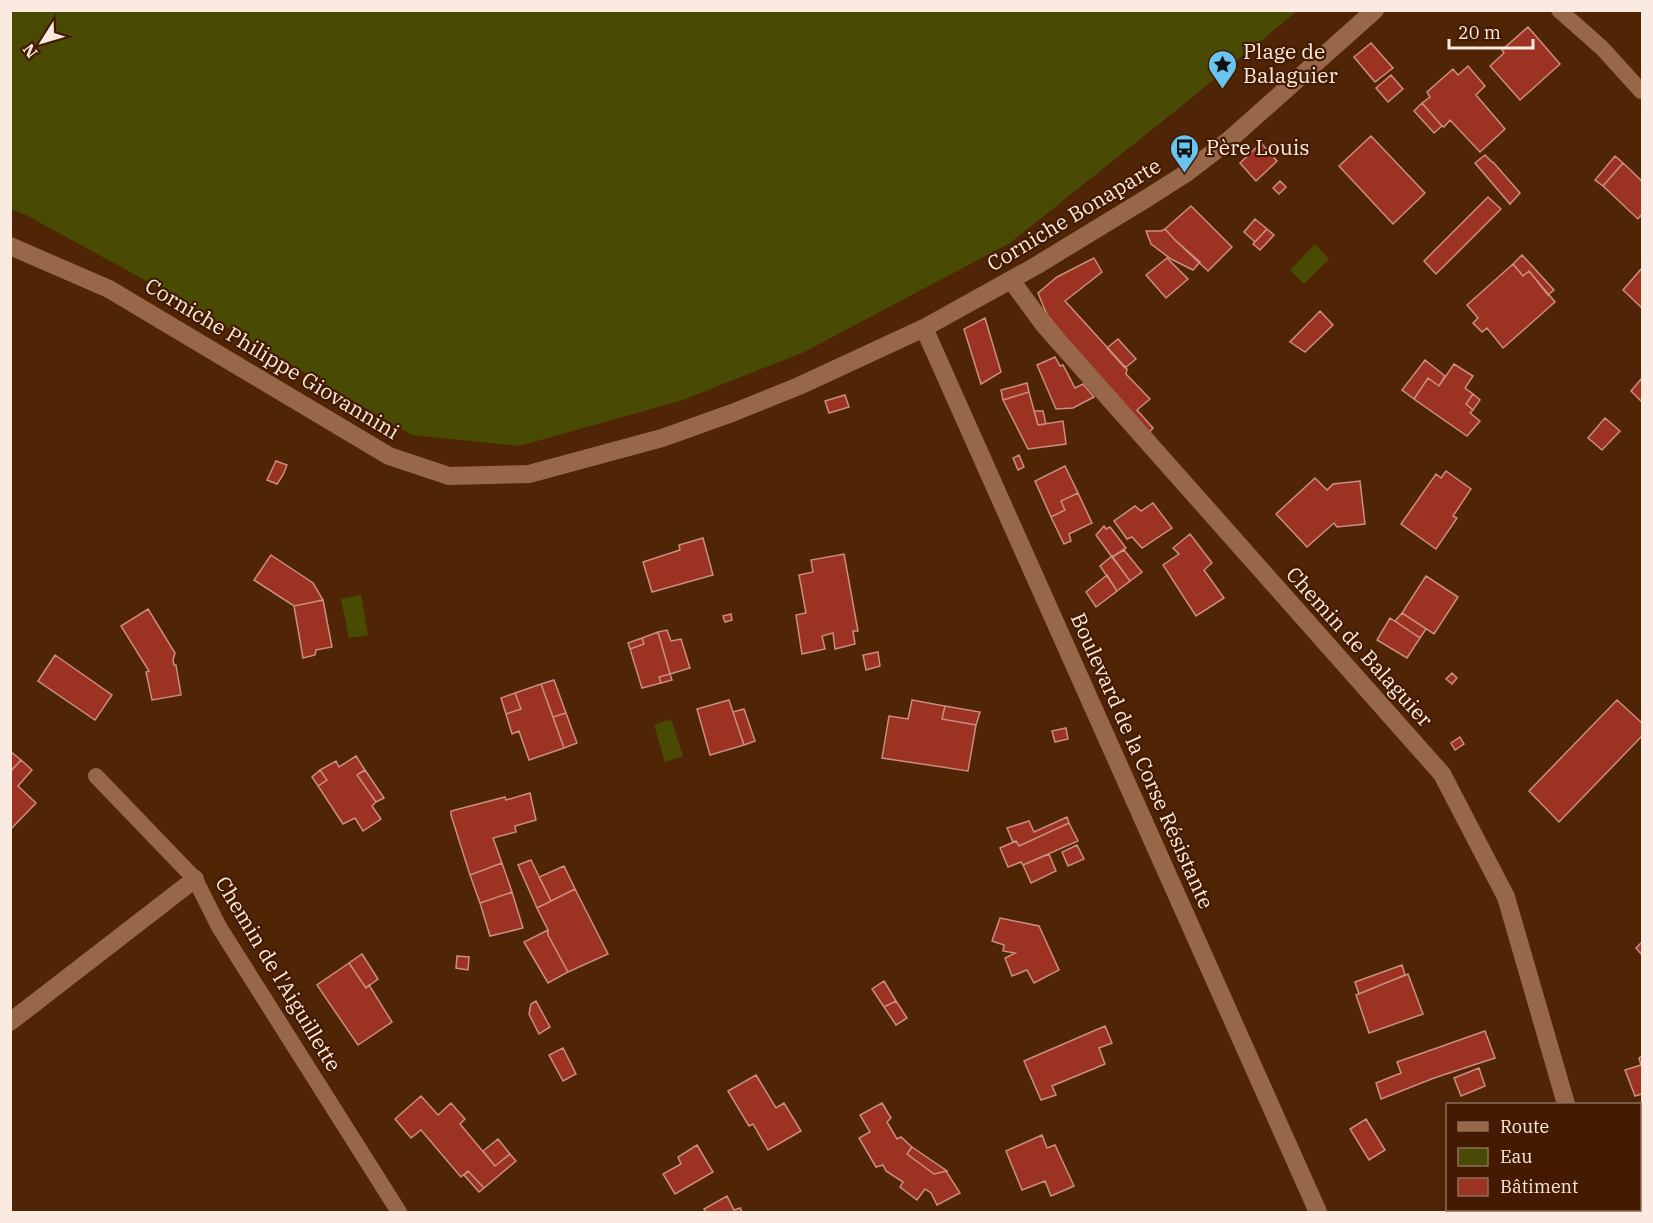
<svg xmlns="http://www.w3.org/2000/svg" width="1653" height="1223" font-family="'IBM Plex Serif',serif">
<rect width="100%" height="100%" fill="#502506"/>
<path fill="#494b05" d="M10,11L11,10L1297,11L1194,96L1010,243L804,352L683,400L519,446L412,435L172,295L28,216L11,209Z
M1315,244L1329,259L1304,284L1290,270Z
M361,595L368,635L349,638L341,599Z
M671,719L683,756L665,762L654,725Z"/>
<path fill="#9c3322" stroke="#ca8e82" stroke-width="1.5" d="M1528,27L1560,64L1520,100L1490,66L1504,53L1502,50Z
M1371,43L1393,68L1375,82L1354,57Z
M1468,66L1485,86L1476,95L1505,129L1480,152L1450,120L1444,127L1442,126L1422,103L1430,97L1427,92L1453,69L1458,75Z
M1391,75L1403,89L1388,102L1376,88Z
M1422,103L1442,126L1434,133L1414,111Z
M1371,136L1425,193L1393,224L1339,166Z
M1261,143L1277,161L1256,181L1240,163Z
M1485,155L1492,162H1493L1520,193L1510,204L1475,163Z
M1615,156L1623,163L1603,186L1595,180Z
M1623,163L1642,181V214L1638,219L1603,186Z
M1280,181L1286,187L1279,194L1273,188Z
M1488,197L1501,209L1436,274L1424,261Z
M1191,206L1232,247L1208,271L1175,240L1165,229Z
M1255,219L1267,229L1255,242L1244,232Z
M1165,229L1175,240L1200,262L1193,270L1171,259L1151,244L1146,231H1161Z
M1267,229L1274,235L1260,250L1253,244Z
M1522,255L1554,290L1548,295L1529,271L1523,276L1513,264Z
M1094,258L1102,272L1065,301L1127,369L1126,374L1150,399L1137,410L1153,428L1146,436L1047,315L1038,293L1057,277Z
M1167,258L1188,279L1166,298L1146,275Z
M1513,264L1523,276L1529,271L1555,302L1503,348L1487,328L1482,332L1473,323L1478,318L1467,305Z
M1642,268V308L1623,290Z
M1320,311L1333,325L1305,352L1290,342Z
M985,318L1001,372L981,384L964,329Z
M1118,339L1136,359L1125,368L1107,348Z
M1055,357L1060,366L1063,365L1075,388L1083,384L1094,397L1073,408L1056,409L1037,365Z
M1425,360L1445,376L1439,386L1428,378L1414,399L1402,390Z
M1454,364L1473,376L1465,388L1473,394L1466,404L1473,410L1470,413L1480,421L1467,436L1414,399L1428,378L1439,386Z
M1642,378V402L1631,391Z
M1027,383L1029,392L1003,400L1001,390Z
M1029,392L1038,425L1063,421L1066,444L1028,449L1003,400Z
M1473,394L1480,400L1473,410L1466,404Z
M845,395L849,407L829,413L825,401Z
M1034,411H1043L1046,424L1038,425Z
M1605,418L1620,431L1602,450L1588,438Z
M1019,455L1024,467L1018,470L1013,458Z
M276,461L287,465L283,475L277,484L267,480Z
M1065,466L1078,493L1061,501L1065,510L1051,517L1035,481Z
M1446,471L1471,489L1453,516L1457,518L1436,549L1401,524L1436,474L1441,478Z
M1315,478L1327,490L1333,484L1360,481L1365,524L1337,527L1334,523L1307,547L1276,514Z
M1078,493L1092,523L1069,534L1071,541L1064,544L1051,517L1065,510L1061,501Z
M1153,503L1172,528L1142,548L1132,537L1127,539L1114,521L1135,506L1141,511Z
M1104,526L1106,529L1110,527L1126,548L1112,557L1096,535Z
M1190,534L1212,563L1204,570L1224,598L1196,616L1163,565L1179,554L1173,548Z
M703,538L713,575L652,592L643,562L680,550L679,545Z
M1124,550L1142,572L1130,581L1112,557Z
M844,554L858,631H853L855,644L835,649L833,633L822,636L825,649L802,654L796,615L806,613L799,575L813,572L811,560Z
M271,555L313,583L323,600L294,606L254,580Z
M1112,556L1130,581L1117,591L1100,566Z
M1107,575L1117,591L1096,607L1086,592Z
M1426,576L1458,597L1434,634L1402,613Z
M323,600L332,647L316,650L315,655L303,658L294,606Z
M148,609L175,653L173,660L174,665H176L181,695L152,700L146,672L149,671L121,626Z
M1402,613L1426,629L1420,638L1395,621Z
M731,614L732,620L725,622L723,616Z
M1390,618L1420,638L1407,658L1377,640Z
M667,630L671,641L681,639L690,668L670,674L658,632Z
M658,632L670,674L659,677L661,683L642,688L630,649L644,644L642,638Z
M642,638L644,644L630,649L628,643Z
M878,652L880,666L866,670L863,655Z
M55,655L112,695L95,720L38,681Z
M1452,673L1457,678L1452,684L1446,679Z
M670,674L672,680L661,683L659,677Z
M554,680L566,713L553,717L541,684Z
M541,684L564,748L529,760L519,731L512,734L506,714L521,709L515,693Z
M515,693L521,709L506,714L501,698Z
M729,700L744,745L710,755L697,709Z
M912,700L945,706L942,719L976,725L968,771L882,758L889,716L908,719Z
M1617,700L1642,723V736L1559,822L1529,791Z
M945,706L980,712L976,725L942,719Z
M744,709L755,741L744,745L733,712Z
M566,713L577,743L564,748L553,717Z
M1066,728L1068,739L1055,742L1052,731Z
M1460,737L1464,744L1455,750L1451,743Z
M10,751L21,760L10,772Z
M356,756L365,770L357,775L376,802L372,806L381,819L363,831L355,818L343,824L318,786L327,780L320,770L336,761L339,767Z
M21,760L32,770L18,786L36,803L10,830V772Z
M320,770L327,780L318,786L312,777Z
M365,770L384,798L376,802L357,775Z
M530,793L536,820L515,826L516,832L493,838L502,863L470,875L451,815V811L505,797L506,800Z
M1067,817L1069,823L1019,846L1016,841L1013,842L1007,828L1029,821L1034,832Z
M1069,823L1078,841L1023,865L1021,862L1008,867L1000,848L1016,841L1019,846Z
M1077,845L1084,859L1068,866L1062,852Z
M1049,854L1056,871L1031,883L1023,865Z
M531,860L551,901L537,908L518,865Z
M502,863L512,892L480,903L470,875Z
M564,866L575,889L551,901L539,877Z
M575,889L608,954L568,972L548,935V930L537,908Z
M512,892L523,928L490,936L480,903Z
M1000,918L1039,926L1059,970L1034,983L1027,970L1012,976L1005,958L1015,953L1003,951L1004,945L992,941Z
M548,930V935L568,972L548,983L524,942Z
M1642,942V955L1636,948Z
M362,954L378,979L366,988L349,963Z
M457,956L469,957L468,970L456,968Z
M349,963L366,988L369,985L392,1022L358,1045L317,985Z
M1402,965L1405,975L1359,994L1355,982Z
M1408,974L1423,1014L1369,1033L1356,995Z
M884,981L896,1001L884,1007L872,989Z
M536,1001L550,1027L539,1034L529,1014L531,1004Z
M896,1001L907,1018L896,1025L884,1007Z
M1105,1026L1112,1043L1099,1048L1105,1064L1052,1086L1056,1095L1041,1100L1024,1061Z
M1485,1031L1495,1058L1434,1078L1381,1099L1376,1083L1401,1073L1397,1062Z
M563,1048L576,1074L563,1081L549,1055Z
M1642,1056V1094L1635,1096L1625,1070L1641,1065L1639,1058Z
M1479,1068L1485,1086L1461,1096L1454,1078Z
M756,1075L776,1108L784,1103L801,1131L768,1150L753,1124L749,1126L728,1091Z
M421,1096L438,1115L451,1103L465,1119L460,1124L495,1166L510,1154L516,1161L484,1188L468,1171L461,1177L421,1130L411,1138L395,1119Z
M882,1103L891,1118L887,1122L897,1139L901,1137L912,1147L907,1154L934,1174L946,1171L960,1193L937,1205L931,1193L925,1189L917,1200L900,1187L903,1182L886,1171L883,1165L876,1167L859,1138L870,1132L860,1115Z
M1366,1119L1385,1150L1369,1160L1350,1129Z
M1042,1135L1047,1148L1055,1145L1074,1186L1051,1196L1045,1181L1022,1190L1006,1151Z
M498,1139L510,1154L495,1166L483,1151Z
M697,1145L713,1172L675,1194L663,1174L681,1164L678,1157Z
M912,1147L947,1171L934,1174L907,1154Z
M468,1171L484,1188L479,1192L464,1175Z
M727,1196L734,1210L740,1208L742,1212H706L704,1209Z"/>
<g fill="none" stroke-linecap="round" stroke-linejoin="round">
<path stroke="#98674a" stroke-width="16" d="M1559,10L1602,48L1641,91
M96,776L195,879L219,927L399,1212"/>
<path stroke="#98674a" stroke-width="18" d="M1011,280L1044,325L1442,774L1506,897L1566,1104
M10,1022L195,879
M1597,1210L1598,1212"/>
<path stroke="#98674a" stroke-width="18" d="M10,246L109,289L389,456L449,476L529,474L662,438L732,413L799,386L924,328L1034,267L1144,200L1185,174L1228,141L1375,10
M924,328L1318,1212"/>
</g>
<defs>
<symbol id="sight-pin" viewBox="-11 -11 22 30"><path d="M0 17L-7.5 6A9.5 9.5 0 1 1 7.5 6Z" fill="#69c4f0" stroke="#441b00"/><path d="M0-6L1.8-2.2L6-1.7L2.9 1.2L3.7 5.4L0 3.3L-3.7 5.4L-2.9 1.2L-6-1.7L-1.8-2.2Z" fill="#111"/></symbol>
<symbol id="bus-pin" viewBox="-11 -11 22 30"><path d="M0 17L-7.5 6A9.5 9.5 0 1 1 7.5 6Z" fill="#69c4f0" stroke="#441b00"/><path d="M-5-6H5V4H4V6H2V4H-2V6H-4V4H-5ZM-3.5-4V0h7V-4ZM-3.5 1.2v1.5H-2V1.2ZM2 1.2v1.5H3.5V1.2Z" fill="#111"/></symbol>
</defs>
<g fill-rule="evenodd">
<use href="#sight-pin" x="1206" y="48" width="33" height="45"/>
<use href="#bus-pin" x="1168" y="132" width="33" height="45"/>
</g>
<g text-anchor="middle" stroke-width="4.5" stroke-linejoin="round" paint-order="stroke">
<g font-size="21" fill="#fbeae0" stroke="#441b00" text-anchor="start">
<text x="1243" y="59">Plage de<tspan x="1243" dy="24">Balaguier</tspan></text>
<text x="1206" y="155">Père Louis</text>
</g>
<g font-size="21" fill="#fbeae0" stroke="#441b00">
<text transform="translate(1074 215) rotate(-31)" y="7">Corniche Bonaparte</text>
<text transform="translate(272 359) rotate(31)" y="7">Corniche Philippe Giovannini</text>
<text transform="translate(1359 647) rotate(48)" y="7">Chemin de Balaguier</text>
<text transform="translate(1142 761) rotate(66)" y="7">Boulevard de la Corse Résistante</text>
<text transform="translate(278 974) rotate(59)" y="7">Chemin de l'Aiguillette</text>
</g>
</g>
<rect width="1653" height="1223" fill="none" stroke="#fbeae0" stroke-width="24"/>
<rect x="1446" y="1103" width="195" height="108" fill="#441b00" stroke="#8d6e5a" stroke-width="1.5"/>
<rect x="1458" y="1122" width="30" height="9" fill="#98674a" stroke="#8d6e5a" stroke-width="1.5"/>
<text x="1500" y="1133" font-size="18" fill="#fbeae0">Route</text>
<rect x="1458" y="1148" width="30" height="18" fill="#494b05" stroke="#8d6e5a" stroke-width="1.5"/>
<text x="1500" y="1163" font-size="18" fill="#fbeae0">Eau</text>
<rect x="1458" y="1178" width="30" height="18" fill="#9c3322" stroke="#8d6e5a" stroke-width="1.5"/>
<text x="1500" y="1193" font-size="18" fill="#fbeae0">Bâtiment</text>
<g transform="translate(42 42) rotate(233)" stroke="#441b00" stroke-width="4.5" paint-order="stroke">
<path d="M0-4.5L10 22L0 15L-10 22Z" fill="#fbeae0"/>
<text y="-9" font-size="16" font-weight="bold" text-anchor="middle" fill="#fbeae0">N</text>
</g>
<path d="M1449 39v9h84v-9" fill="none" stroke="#fbeae0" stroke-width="3"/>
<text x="1458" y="39" font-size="18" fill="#fbeae0" stroke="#441b00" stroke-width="4.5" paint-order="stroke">20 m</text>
</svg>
